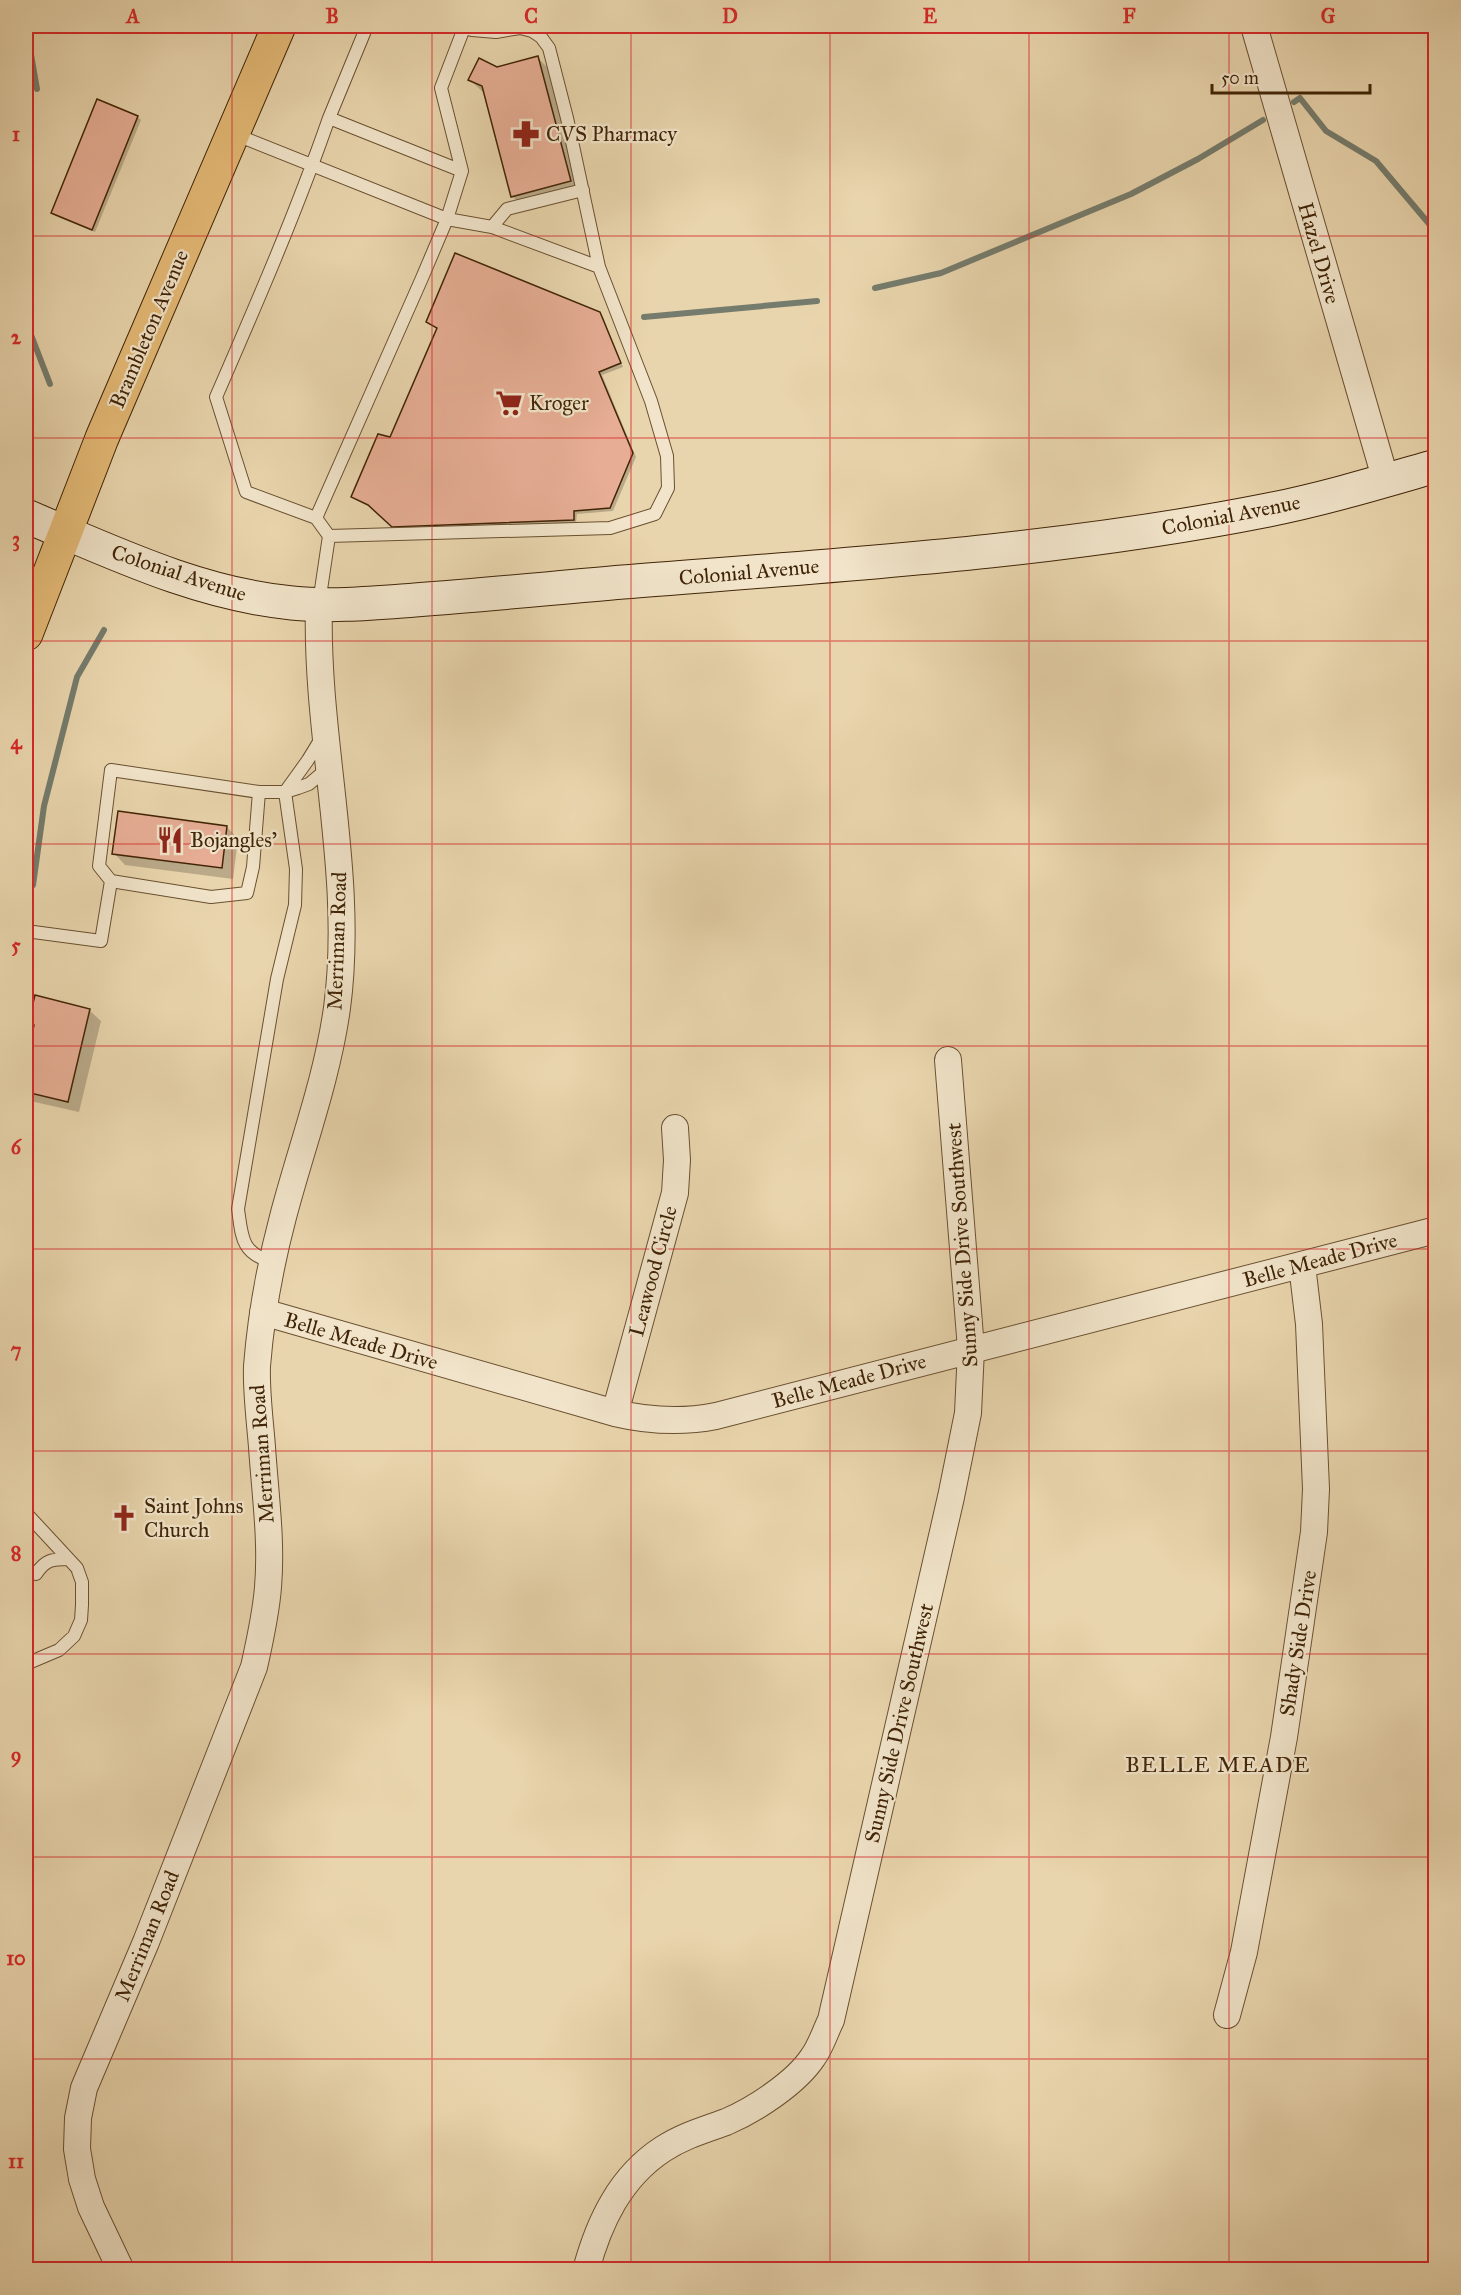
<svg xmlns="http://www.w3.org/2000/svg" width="1461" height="2295" font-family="'IM FELL Great Primer',serif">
<rect width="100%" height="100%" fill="#e9d5ad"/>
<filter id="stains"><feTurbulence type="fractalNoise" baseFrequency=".00333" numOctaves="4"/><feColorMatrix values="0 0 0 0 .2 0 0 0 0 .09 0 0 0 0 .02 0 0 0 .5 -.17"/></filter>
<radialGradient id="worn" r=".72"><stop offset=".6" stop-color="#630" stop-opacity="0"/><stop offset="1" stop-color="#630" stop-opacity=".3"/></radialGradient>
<path fill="#0003" d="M538,58L553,73L585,196L527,211L512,196L486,95L470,80Z
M98,101L138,117L141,120L95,232L56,216L53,213Z
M599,313L603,317L623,367L602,375L636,457L613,511L577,514L576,523L396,530L373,508L353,496L391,439L438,329L428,322Z
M227,827L238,839L233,879L125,865L114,853Z
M89,1010L101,1021L79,1112L26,1100V1061H27L35,1028L30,1023Z"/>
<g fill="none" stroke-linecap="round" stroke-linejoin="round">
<path stroke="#757c6d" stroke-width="6" d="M26,26L37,89
M1294,102L1300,98L1326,131L1376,161L1436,232
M875,288L941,273L1131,194L1198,159L1263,120
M644,317L817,301
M26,322L50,384
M33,885L44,806L77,677L104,630"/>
</g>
<path fill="#e7ae95" stroke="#402406" stroke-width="1.5" d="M538,56L571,181L511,197L482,86L468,80L479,58L497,67Z
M97,99L138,116L92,230L51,213Z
M455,253L600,312L621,363L599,372L633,453L610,508L574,511V520L392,527L368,505L351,497L378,434L390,437L437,328L426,322Z
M118,811L227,826L222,868L112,854Z
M35,995L90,1009L68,1102L26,1092V1059L34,1025L28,1024Z"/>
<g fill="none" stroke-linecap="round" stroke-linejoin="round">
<defs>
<path id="lane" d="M234,134L447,219L492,227L599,267
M462,171L441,88L464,28
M492,227L507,209L583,190
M316,518L422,278L447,219L462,171L329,118L367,26
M329,536L316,518L246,492L216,397C256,305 296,213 329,118
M319,603L329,536L610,528L655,514L668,488L667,456L651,401L599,267L567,118L549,48L541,37L532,31L520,28L496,32L472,30L457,26
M111,881L211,897L247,893L253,867L259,792
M26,931L101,941L111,881L99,866L111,770L259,792H285L298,788L309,784L328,768
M272,1262C241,1253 242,1237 238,1209L277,979L295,905L296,869L285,792L308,760L322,737
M26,1513L77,1568L82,1582V1605L81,1620L74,1636L59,1650L26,1664
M36,1574C45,1560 52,1559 68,1559"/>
<path id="street" d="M1254,26L1386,481
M263,1312L615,1413C649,1421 681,1423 716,1416L1436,1230
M615,1413L675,1193L677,1160L675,1128
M1227,2015L1244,1952L1284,1737L1314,1532L1316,1489L1309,1324L1302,1265
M121,2270L91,2207L82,2179L77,2149L78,2118L84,2088L146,1942L254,1667C260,1640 266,1614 268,1587C272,1541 265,1493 262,1447C260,1421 256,1392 257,1366C261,1316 270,1266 283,1217C301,1148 327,1080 337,1008C355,873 315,739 319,604
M586,2270C599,2222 620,2177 663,2149C683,2136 704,2130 726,2122C754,2110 796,2083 813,2057C821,2046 825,2032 831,2020L951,1497L968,1413L971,1349L948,1060"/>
<path id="secondary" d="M26,516C112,552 198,594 292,603C332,607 374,603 415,600C484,595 553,588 623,582C837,565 1057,552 1268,510C1324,499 1380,482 1436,466"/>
<path id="primary" d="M26,634L102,438L279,26"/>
</defs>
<use href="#lane" stroke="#6a5030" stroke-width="14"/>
<use href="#street" stroke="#6a5030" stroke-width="28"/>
<use href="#secondary" stroke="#402406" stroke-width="35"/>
<use href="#primary" stroke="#402406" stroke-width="35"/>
<use href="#lane" stroke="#f1e4ca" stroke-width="12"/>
<use href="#street" stroke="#f1e4ca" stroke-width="26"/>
<use href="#secondary" stroke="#f1e4ca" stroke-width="33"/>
<use href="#primary" stroke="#e4ba76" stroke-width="33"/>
</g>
<path fill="none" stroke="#d62828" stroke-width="1.5" stroke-opacity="0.55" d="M232,26V2270M432,26V2270M631,26V2270M830,26V2270M1029,26V2270M1229,26V2270M26,236H1436M26,438H1436M26,641H1436M26,844H1436M26,1046H1436M26,1249H1436M26,1451H1436M26,1654H1436M26,1857H1436M26,2059H1436"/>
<defs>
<symbol id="pharmacy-bare" viewBox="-9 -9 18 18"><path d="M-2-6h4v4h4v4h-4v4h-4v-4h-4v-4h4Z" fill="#8f2418" stroke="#f1e4ca" stroke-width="2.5" paint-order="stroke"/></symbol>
<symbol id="supermarket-bare" viewBox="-9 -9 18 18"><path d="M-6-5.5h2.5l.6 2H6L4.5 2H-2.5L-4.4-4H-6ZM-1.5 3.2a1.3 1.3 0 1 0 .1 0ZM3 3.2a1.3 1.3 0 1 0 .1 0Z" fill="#8f2418" stroke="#f1e4ca" stroke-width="2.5" paint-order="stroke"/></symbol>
<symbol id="restaurant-bare" viewBox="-9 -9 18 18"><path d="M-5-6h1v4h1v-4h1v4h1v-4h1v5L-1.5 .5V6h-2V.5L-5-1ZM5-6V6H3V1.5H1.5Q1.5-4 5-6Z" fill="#8f2418" stroke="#f1e4ca" stroke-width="2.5" paint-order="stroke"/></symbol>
<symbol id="church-bare" viewBox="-9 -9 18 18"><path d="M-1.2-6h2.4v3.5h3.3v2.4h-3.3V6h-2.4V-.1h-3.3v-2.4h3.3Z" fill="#8f2418" stroke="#f1e4ca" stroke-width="2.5" paint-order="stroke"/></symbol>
</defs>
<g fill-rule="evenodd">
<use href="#pharmacy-bare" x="507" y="115" width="38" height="38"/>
<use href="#supermarket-bare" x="490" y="384" width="38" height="38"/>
<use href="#restaurant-bare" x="151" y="821" width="38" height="38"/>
<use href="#church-bare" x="105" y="1499" width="38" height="38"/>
</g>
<g text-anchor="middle" stroke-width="4.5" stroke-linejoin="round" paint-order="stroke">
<g font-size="21" fill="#402406" stroke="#f1e4ca" text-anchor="start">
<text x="546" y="141">CVS Pharmacy</text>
<text x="529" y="410">Kroger</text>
<text x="190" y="847">Bojangles'</text>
<text x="144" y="1513">Saint Johns<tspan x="144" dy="24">Church</tspan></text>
</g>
<g font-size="21" fill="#402406" stroke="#f1e4ca">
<text transform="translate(1319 253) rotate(74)" y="7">Hazel Drive</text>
<text transform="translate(149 329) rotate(-67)" y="7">Brambleton Avenue</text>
<text transform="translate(1231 515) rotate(-11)" y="7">Colonial Avenue</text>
<text transform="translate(749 572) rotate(-5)" y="7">Colonial Avenue</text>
<text transform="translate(179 573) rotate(18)" y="7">Colonial Avenue</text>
<text transform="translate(337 941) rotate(-88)" y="7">Merriman Road</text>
<text transform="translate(962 1245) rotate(-94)" y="7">Sunny Side Drive Southwest</text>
<text transform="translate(1320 1260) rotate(-15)" y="7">Belle Meade Drive</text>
<text transform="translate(653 1271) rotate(-75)" y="7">Leawood Circle</text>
<text transform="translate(361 1341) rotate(16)" y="7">Belle Meade Drive</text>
<text transform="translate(849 1381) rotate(-15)" y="7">Belle Meade Drive</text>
<text transform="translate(262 1454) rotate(-94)" y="7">Merriman Road</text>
<text transform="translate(1298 1643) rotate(-81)" y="7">Shady Side Drive</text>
<text transform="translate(899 1723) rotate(-77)" y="7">Sunny Side Drive Southwest</text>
<text transform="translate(147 1936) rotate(-68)" y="7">Merriman Road</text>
</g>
<g font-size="22" letter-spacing="1.5" fill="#402406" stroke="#f1e4ca">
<text x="1218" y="1772">BELLE MEADE</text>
</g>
</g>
<rect width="1461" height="2295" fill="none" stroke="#e9d5ad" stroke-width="66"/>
<path d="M1212 84v9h158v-9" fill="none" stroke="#402406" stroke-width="3"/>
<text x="1221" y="84" font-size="18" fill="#402406" stroke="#f1e4ca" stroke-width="4.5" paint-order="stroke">50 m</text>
<rect x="33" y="33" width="1395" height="2229" fill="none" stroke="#d62828" stroke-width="2"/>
<g font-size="20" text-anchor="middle" font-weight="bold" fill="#d62828">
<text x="133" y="23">A</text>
<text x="332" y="23">B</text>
<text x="531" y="23">C</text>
<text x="730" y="23">D</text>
<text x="930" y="23">E</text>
<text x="1129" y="23">F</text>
<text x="1328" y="23">G</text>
<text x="16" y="141">1</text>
<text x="16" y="344">2</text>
<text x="16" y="546">3</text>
<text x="16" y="749">4</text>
<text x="16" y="952">5</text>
<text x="16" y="1154">6</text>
<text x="16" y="1357">7</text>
<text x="16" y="1560">8</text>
<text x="16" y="1762">9</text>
<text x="16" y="1965">10</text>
<text x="16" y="2168">11</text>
</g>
<rect width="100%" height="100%" filter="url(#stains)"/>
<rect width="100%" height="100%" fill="url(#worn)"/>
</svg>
